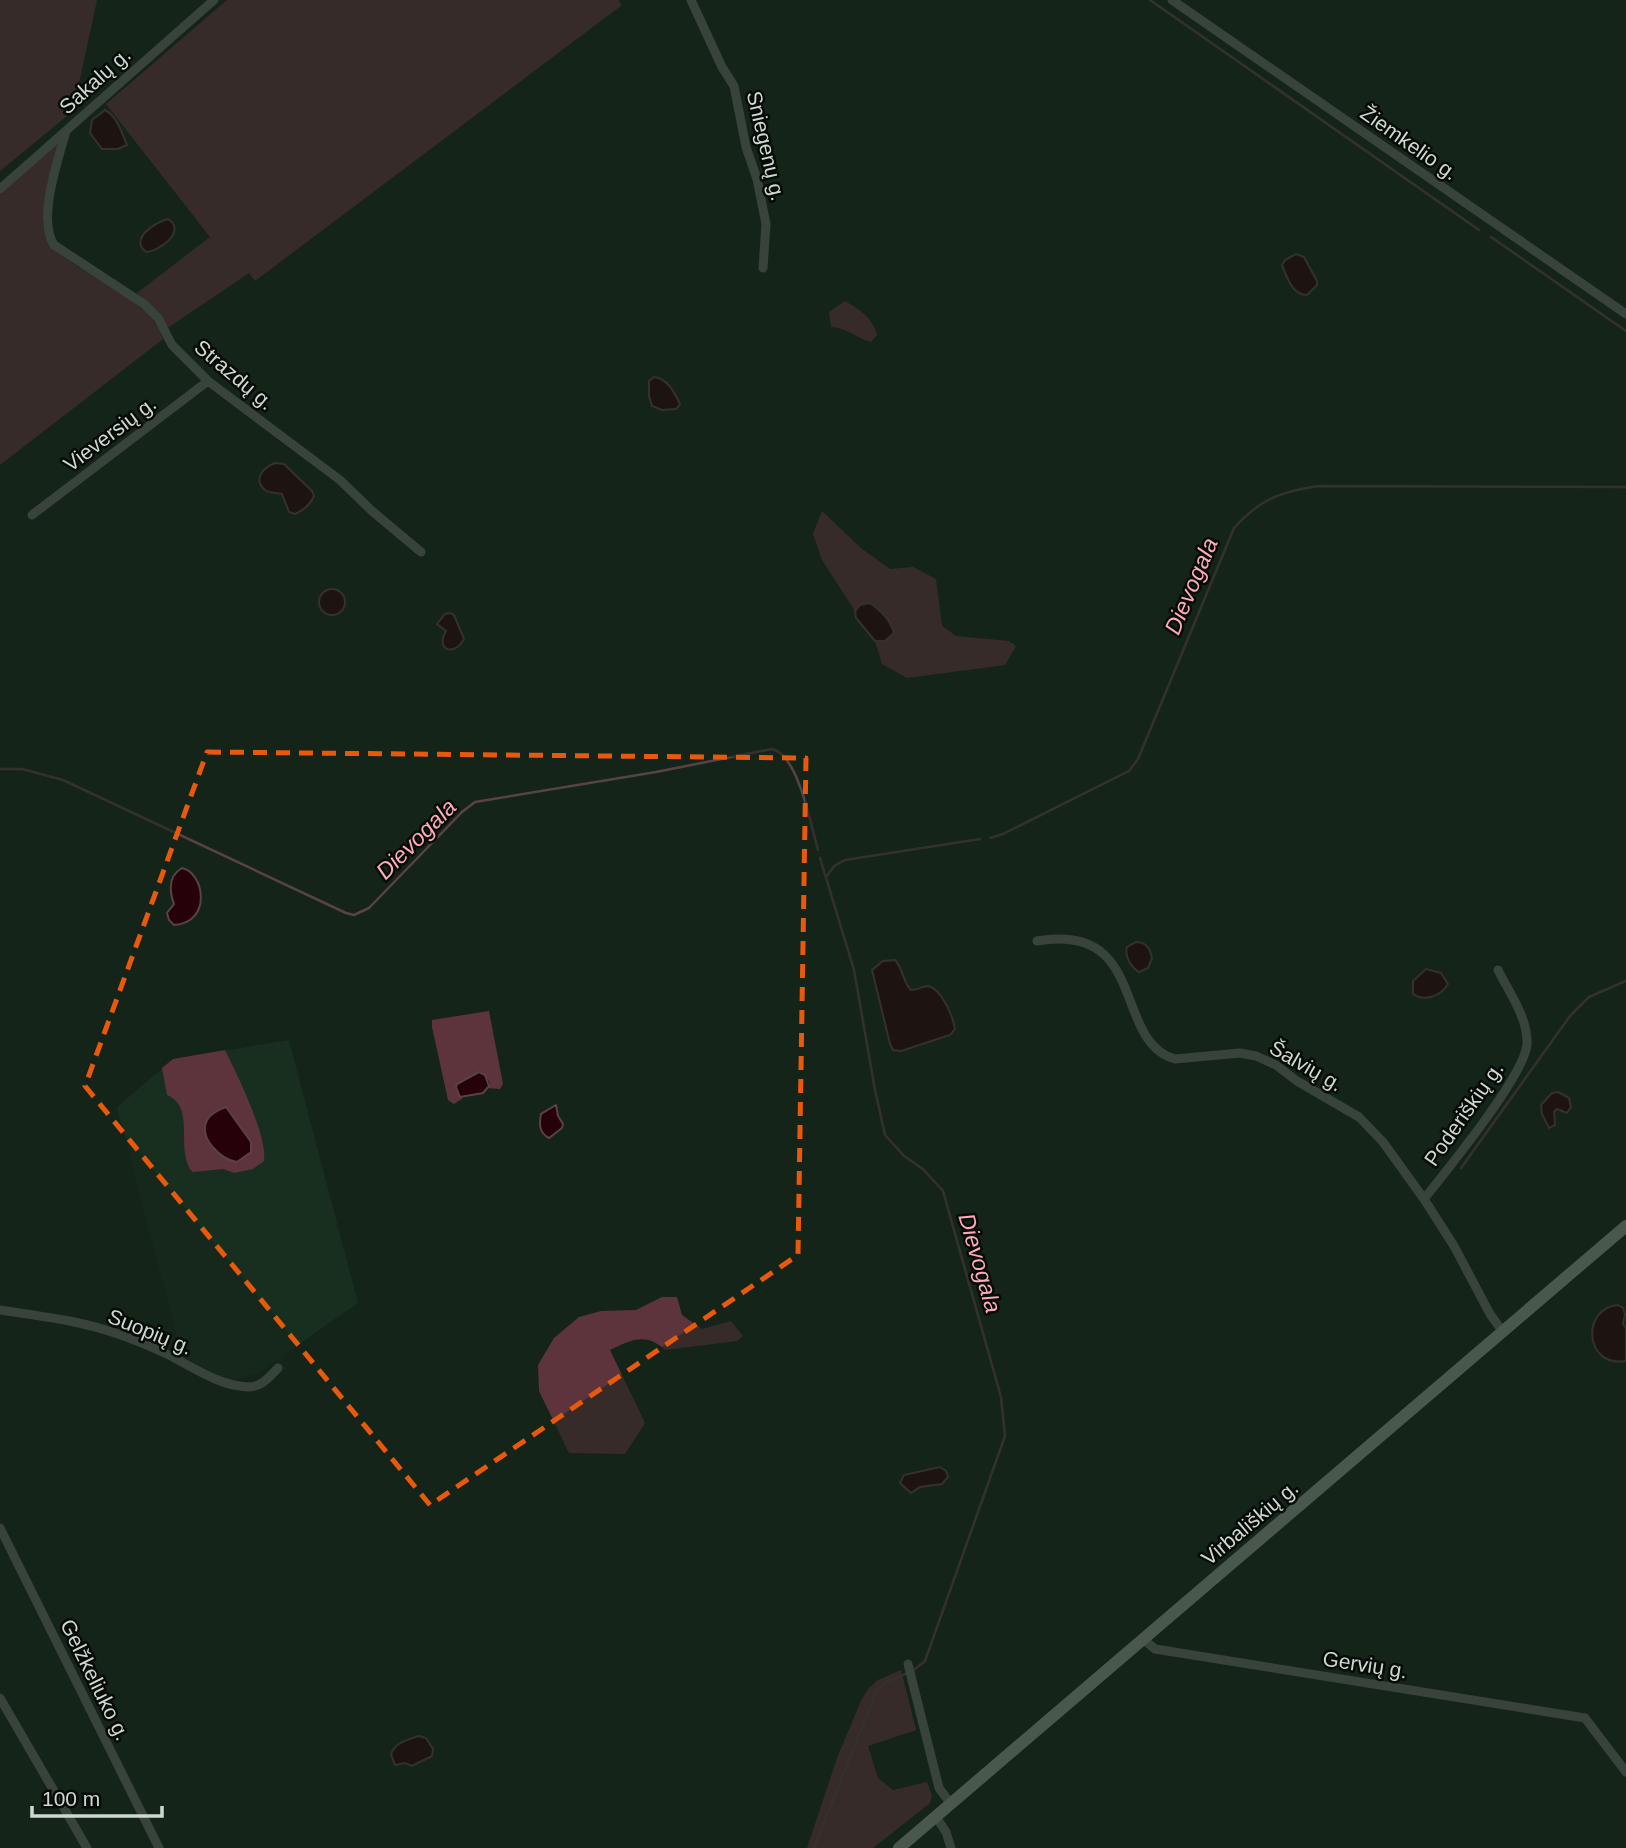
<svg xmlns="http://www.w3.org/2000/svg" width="1626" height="1848" font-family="Arial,sans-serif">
<rect width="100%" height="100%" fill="#152419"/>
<path fill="#182e1e" d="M289,1040L358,1303L258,1373L227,1382L184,1363L117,1107L173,1059Z"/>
<path fill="#5d343b" d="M0,0H97L73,111L0,171Z
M227,0H618L622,5L255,281L249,273L166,329L158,314L137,293L210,237L106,104Z
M61,139C55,164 45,193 43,218C40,271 146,283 163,339L0,465V193Z
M845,301C859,309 873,318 877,335L871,342C854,337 848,328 831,327L829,312Z
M822,511L862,549L890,569L913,567L936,579L942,626L956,636L1009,641L1016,646L1005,665L907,678L882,664L875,641L885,640L860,605L855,611L822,560L813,534Z
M489,1011L503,1084L500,1089L487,1088L490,1083L485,1075L479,1073L460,1097L463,1098L454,1104L448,1100L432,1027V1020Z
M225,1050C237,1074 268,1137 264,1161L253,1169L234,1173L223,1169L193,1172C174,1153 197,1107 167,1095L162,1068L173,1059Z
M662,1297H677L682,1315L702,1329L731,1321L743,1336L737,1341L665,1350C646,1332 631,1340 610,1350L645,1423L625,1454L569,1453L539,1391L538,1365L554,1338L579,1317L601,1311L636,1310Z
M901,1670L916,1730L868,1746L878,1778L893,1790L927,1782L932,1796L930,1803L873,1848H807L837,1758L861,1701L868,1689L878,1680Z"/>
<path fill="#27010a" stroke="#594245" stroke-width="2" d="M105,110C117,116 122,133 127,145L118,149H102L90,133L92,120Z
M168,219C187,231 160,251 146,252C129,239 155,222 168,219Z
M1296,254L1304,257L1317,281V285L1307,295C1292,295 1287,277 1282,265L1285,260Z
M654,377C668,379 674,392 680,404L676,409L662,410L652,406L649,396V381Z
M275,463L284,464L312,491L314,496C310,505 304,510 295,514L289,512L282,494C277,493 269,493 265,490C252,479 264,467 275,463Z
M319 602a13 13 0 1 1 26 0a13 13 0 1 1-26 0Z
M870,603C881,611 890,619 894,633L885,641H875L856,618L855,611L860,605Z
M450,613L454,615L464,639C454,657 435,650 446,631L437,624L445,614Z
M182,868C205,873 212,923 174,925L169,920L167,913L174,904C169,890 168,876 182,868Z
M1136,942C1146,942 1150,948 1152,958L1148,968L1139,972C1131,967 1124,956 1127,947Z
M895,960C903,969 903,982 911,990C917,990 923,986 928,986C942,989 953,1017 955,1029L950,1035L901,1051L893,1050L890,1044L872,970L883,961Z
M1426,969L1441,973L1448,984C1441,996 1425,1002 1413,994V981Z
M479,1072L485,1075L489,1086L483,1093L460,1097L456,1087L457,1084Z
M1558,1092L1569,1098L1571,1107L1567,1113L1557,1109L1554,1112L1555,1125L1549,1128L1542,1114L1541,1105L1552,1093Z
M556,1105L558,1116L563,1124L562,1128L549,1138C539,1133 539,1124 541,1114Z
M226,1107L251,1142V1152L237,1162C221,1160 198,1138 207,1120C211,1113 219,1110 226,1107Z
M1618,1305L1623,1308L1625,1314L1623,1324L1626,1328V1361C1584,1368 1581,1308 1618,1305Z
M940,1467L946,1471L948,1477L942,1484L920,1487L911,1493L900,1483L904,1475Z
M419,1736L426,1738L433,1749L432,1756L412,1766L405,1763L395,1765L391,1754C396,1742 407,1740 419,1736Z"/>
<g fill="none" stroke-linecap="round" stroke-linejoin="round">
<path stroke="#594245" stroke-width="2.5" d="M1150,0L1479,230
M1491,237L1626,331
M0,769H22L63,780L346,913L354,915L369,908L462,812L475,802L656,772L772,749C798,754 811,826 818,850
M990,838L1003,834L1129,771L1138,759L1234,528C1260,499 1280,492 1318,486L1626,487
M820,858L854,970L875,1090L885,1135L904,1156L923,1169L943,1191L1001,1397L1005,1436L925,1661L915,1669
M827,876L834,866L845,860L980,839
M1461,1168L1570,1016L1589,997L1626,981
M814,1848L876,1692L884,1683L905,1674"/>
<path stroke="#626a64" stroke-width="9" d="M691,0L722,67L734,86L746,147L757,179L766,224L763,268
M1172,0L1626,314
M66,131C58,161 37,218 54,245L144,304L158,318L172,345L208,381L340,480L372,511L421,552
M0,189L214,0
M32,515L208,381
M1037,941C1149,922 1112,1041 1175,1059L1240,1053L1256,1056L1276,1065L1297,1081L1359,1117L1383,1142L1424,1199L1454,1246L1490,1314L1503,1332
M1424,1199C1447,1170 1525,1075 1527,1044C1528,1018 1509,992 1498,970
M0,1310C38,1316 78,1320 115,1333C133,1339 152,1347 169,1355C194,1368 220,1386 248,1387C262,1387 269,1377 278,1368
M0,1528L159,1848
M1143,1639L1155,1649L1585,1718L1626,1772
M908,1664L939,1788L951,1804
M0,1698L87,1848
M936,1817L946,1832L951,1848"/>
<path stroke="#88948a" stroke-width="12" d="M899,1848L1626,1226"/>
</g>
<path d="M0 0H1626V1848H0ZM207,752L806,758L798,1255L430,1505L85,1086Z" fill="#152419" fill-opacity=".55" fill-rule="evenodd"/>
<path fill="none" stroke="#e8590c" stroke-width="5" stroke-dasharray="14 9" stroke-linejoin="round" d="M207,752L806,758L798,1255L430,1505L85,1086Z"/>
<g text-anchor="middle" stroke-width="5" stroke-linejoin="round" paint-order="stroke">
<g font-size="21" fill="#ced8d0" stroke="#060b07">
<text transform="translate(95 81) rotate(-42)" y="7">Sakalų g.</text>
<text transform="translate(1409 143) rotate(35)" y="7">Žiemkelio g.</text>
<text transform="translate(766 146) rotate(77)" y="7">Sniegenų g.</text>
<text transform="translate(234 375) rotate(40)" y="7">Strazdų g.</text>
<text transform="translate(110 434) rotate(-37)" y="7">Vieversių g.</text>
<text transform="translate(1306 1066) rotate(30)" y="7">Šalvių g.</text>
<text transform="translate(1464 1114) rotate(-55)" y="7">Poderiškių g.</text>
<text transform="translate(150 1332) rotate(22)" y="7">Suopių g.</text>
<text transform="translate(1250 1523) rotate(-40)" y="7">Virbališkių g.</text>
<text transform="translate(1365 1665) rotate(9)" y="7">Gervių g.</text>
<text transform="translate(95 1680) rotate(64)" y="7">Gelžkeliuko g.</text>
</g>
<g font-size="23" font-style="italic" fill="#fdabb7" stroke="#060b07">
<text transform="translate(1191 586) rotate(-67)" y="8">Dievogala</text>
<text transform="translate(416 839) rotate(-45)" y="8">Dievogala</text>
<text transform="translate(980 1263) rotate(74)" y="8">Dievogala</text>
</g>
</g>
<path d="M32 1806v10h130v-10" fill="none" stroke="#ced8d0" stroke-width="3.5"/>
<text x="42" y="1806" font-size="21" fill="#ced8d0" stroke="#060b07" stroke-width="5" paint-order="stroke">100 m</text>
</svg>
